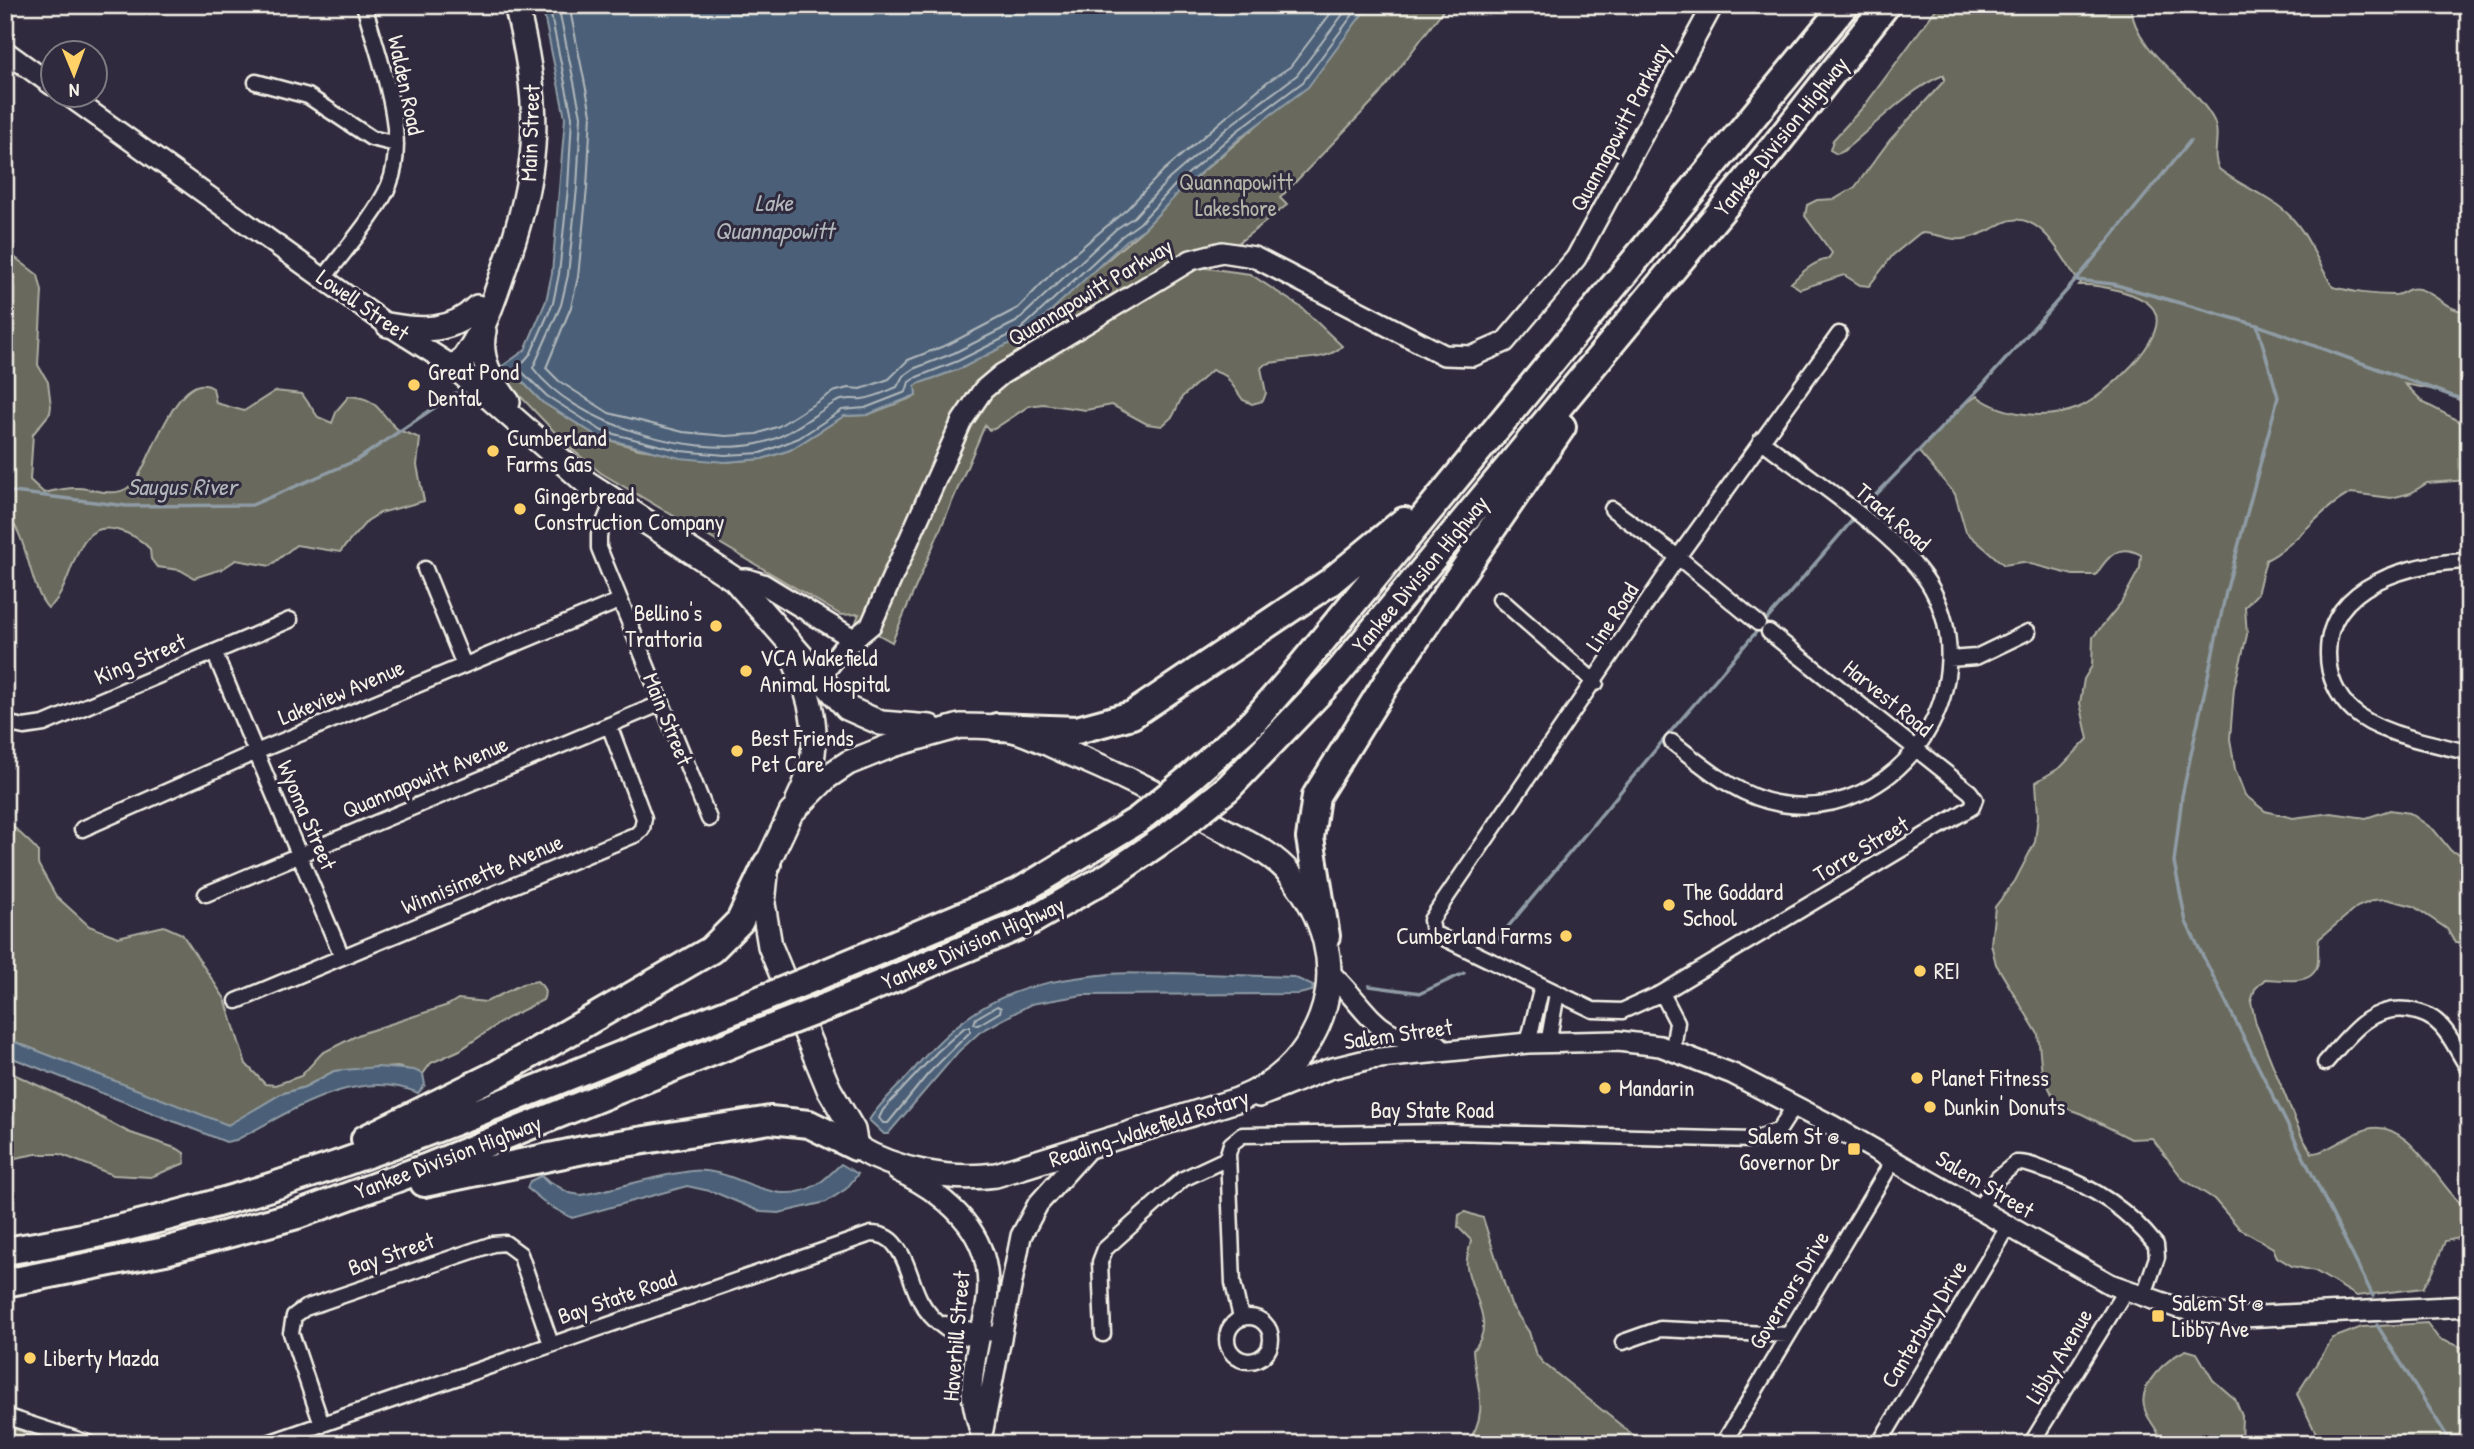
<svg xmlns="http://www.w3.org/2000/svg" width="2474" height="1449" font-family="'Patrick Hand',sans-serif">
<rect width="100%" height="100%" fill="#2f2a3d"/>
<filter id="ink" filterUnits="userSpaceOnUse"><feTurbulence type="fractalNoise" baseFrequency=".0143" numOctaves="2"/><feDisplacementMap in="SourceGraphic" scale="14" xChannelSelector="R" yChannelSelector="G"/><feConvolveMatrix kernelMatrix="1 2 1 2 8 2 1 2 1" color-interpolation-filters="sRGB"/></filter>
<g filter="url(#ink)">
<path fill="#696b5d" stroke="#aeaea2" stroke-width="2" d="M1369,5H1447L1379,95L1280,198L1287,205L1206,268L1250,274L1302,308L1342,346C1325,364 1287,356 1264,365L1261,368L1266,393L1263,401L1252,404L1243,400L1226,376L1212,370L1182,397L1173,416L1162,426L1147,424L1112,405L1086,410L1043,404L1029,406L994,429L989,430L985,425L892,642L856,622L859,614L841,615L601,473L569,447L500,375V372L517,376L542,402L599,437L639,449L725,462L762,459L790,450L844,416L867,415L916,396L915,386L920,383L962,368L1036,327L1073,289L1145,228L1180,191L1284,102L1307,87Z
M1939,5H2130C2137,55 2189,78 2212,117C2223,135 2210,153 2219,169C2241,187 2270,195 2291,217C2310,237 2318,264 2333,287C2355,292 2370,295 2393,295C2403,296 2407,286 2419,289C2438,294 2448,313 2469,311V405L2441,391L2405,384L2424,403L2469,426V480L2427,483L2411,493L2391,498L2351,493C2318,510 2298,544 2266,560L2257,594L2245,607L2247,635L2234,688L2230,739L2235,769L2245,795L2265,811L2293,818L2331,813L2366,818L2390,810L2410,813L2434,830L2451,851L2469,857V943H2455L2447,929L2413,906L2386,899L2374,900L2357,907L2319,939C2317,947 2319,954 2318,961C2316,988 2281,979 2265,979L2255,989L2251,1002L2256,1024L2302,1137L2312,1153C2328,1153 2352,1131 2372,1128C2413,1122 2440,1192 2469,1210V1236L2445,1241L2433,1272L2423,1288L2357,1296L2315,1271L2292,1266L2277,1257L2273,1248L2239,1228L2214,1199L2183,1179L2152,1138L2131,1139L2082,1114L2057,1105L2042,1073L2038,1034L1996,964L1991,944L1995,907L2015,881L2035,842L2038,815L2036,782L2061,767L2088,739L2080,703L2084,679L2092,666L2093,637L2121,603L2140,568L2141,555C2119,542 2107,557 2096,575H2073L2023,562L2004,565L1966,532L1955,494L1919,452L1958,409L1977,396C2004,416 2049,421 2080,407C2103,397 2171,338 2154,310C2144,293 2097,284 2079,285L2082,281L2076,278C2062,256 2037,206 2003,223C1990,230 1983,234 1968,238C1951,243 1936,232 1920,233L1893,255L1869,286L1860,285L1844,275L1800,289L1791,283C1802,272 1813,262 1828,259L1832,253L1805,216L1807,205L1817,200L1835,199L1855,187L1890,140L1944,81V75C1911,87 1871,129 1842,152L1837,154L1830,150L1833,140L1865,105Z
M5,250L38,275L42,291L38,365L48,382L51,406L50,413L33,434L30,480L44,493C56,490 74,486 87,489C105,492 122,498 136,480C150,462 179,366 213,388L216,403L244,411L275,391L302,394L318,417L332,423L337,410L349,396C378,398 377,410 395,427C400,433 413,433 420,439L417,465L424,501L380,513L367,521L340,552L296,545L270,566L236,560L222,569L194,578L180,570L157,567L151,559L150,549C142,540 129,533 117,530C70,517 76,590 48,608C29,589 27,528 5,515Z
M5,813C13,831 27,837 38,851V864L56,896L89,926L118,937L164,926L182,934L225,999L246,1064L265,1084L275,1085L301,1076L322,1053L360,1034L448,1005L458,999L486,1002L522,984L537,981C544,987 547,991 543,1000L507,1018L460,1050L431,1063L423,1074L399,1067L334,1071L305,1087L281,1094L236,1122L228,1125L206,1119L5,1038Z
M5,1070L63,1097L128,1132L178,1149L184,1153L185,1163L151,1177L113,1175L60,1154H36L5,1160Z
M1465,1212L1483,1218L1511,1305L1529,1332L1535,1352L1542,1362L1637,1438L1650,1444H1466C1492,1413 1475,1385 1473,1350C1497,1324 1472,1297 1467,1267C1465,1257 1470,1250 1471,1240L1458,1227L1459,1215Z
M2427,1323L2439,1339L2469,1350V1444H2321L2297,1394L2333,1338L2362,1327Z
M2186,1350L2197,1353L2213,1380L2235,1399L2242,1416L2241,1444H2162C2160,1430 2149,1423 2145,1410C2136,1385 2167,1359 2186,1350Z
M5,1427L21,1431L44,1444H5Z"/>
<path fill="#4c6178" stroke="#8f9ba5" stroke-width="2" d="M542,5H1369L1308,87L1242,136L1180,191L1145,228L1126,241L1024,336L962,368L920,383L915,386L916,395L867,415L844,416L790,450L762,459L725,462L680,458L599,437L542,402L517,376L500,372L501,367L525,350L546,301L552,273L565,118Z
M1173,973L1294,977L1313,986L1312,991L1299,994L1083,995L1031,1004L980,1032L958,1052L888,1134H884L869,1120C882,1100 900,1086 915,1068C972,999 1022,982 1109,974C1130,972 1152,975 1173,973Z
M5,1038L228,1125L281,1094L305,1087L334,1071L377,1067L414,1070L423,1074L425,1085L418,1093C356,1066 290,1112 236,1140L226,1142L5,1055Z
M841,1164L858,1174L846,1189L826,1202L779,1213L761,1212L714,1192L687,1186L572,1218L548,1205L527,1188L530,1181L541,1176L569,1193L581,1195C618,1189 655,1175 692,1171C736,1166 772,1211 816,1185C825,1180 833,1171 841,1164Z"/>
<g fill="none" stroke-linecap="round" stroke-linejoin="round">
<path stroke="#b1b7bb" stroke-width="2" d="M549,5L572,117L568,188L559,274L553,303L531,353L518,368L547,396L602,431L681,451L725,455L761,453L799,438L842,410L865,408L906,392L909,382L917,377L958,361L1020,330L1122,236L1140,223L1175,185L1237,131L1303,82L1360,5
M558,5L581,116L577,188L568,275L561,305L533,368C574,424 690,457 757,444C788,438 809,417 836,402C846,397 852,400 862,399C874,398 887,391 897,387L903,376L913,369L954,353L1016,322L1116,229L1134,217L1169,179L1232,124L1297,75L1350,5
M569,5L591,114L587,188L578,277L571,307L546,368L559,381L609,413L683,432L726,436L757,434L779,426L833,392L848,388L861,389L889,379L908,360L949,344L1018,308L1055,270L1127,209L1163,171L1267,82L1290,67L1337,5
M997,1006L1001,1008L1000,1012L978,1025L974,1024L976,1018Z
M965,1027H970V1032L928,1074L888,1123H883L879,1118L883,1110L937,1052Z"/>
<path stroke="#8f9ba5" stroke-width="3.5" d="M2077,280L2113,284L2257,325L2469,402
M2257,325L2278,397L2226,592L2182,796L2174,862L2186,922L2373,1296
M5,491L127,506L252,505L357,460L456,393
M1861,510L1980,388L2076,280L2190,141
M1497,940L1671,731L1856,516
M1369,986L1421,993L1464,973
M540,1174L549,1183
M2377,1325L2452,1444"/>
<defs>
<path id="street" d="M256,82L308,96L371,138L396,144
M324,278C344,251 376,216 389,185C410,135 378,56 364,5
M613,501L599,535V548L709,819
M1612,509L1678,557L1758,623
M2469,561C2413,562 2327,584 2328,654C2328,676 2337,697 2353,711C2379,735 2435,743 2469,753
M425,569L464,665
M1500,599L1596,683
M1769,632L1970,792L1975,799L1972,807L1662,993L1622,1011L1593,1010L1433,933L1431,920L1678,557L1839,334
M214,652L342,957
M1949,659L1976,657L2028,632
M5,723L24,727L44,724L290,620
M1672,742C1706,768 1737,797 1781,804C1897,822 1987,692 1932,589C1904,538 1809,478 1761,440
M82,829L256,752L619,601
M206,894L662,703
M1662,993L1677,1022L1673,1050
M237,1001L637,834L642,829L644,818L609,725
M1528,1043L1542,986
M1548,1044L1557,993
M2325,1063C2348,1037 2369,1005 2408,1010C2421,1012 2434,1017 2442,1027C2453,1039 2459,1055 2469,1069
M1979,1209L1998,1178L2016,1163C2029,1162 2040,1169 2053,1173C2094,1187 2129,1211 2156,1245L2157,1257L2143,1298
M1227 1339a22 22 0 1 1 44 0a22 22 0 1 1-44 0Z
M1241,1318L1233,1283L1228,1154L1231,1144L1242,1135L1449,1132L1753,1140L1779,1130L1795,1105
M945,1324C964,1328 981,1334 1000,1334
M1103,1334L1100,1262L1105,1249L1183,1179L1228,1158
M1623,1342L1660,1329L1788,1335
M5,1416L91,1444
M322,1425L291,1333L294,1316L305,1308L493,1244L505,1243L520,1254L551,1344
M265,1444L871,1234C881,1234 889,1237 895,1245C908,1260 911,1283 920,1300C930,1319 959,1347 981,1334
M1723,1444L1894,1159
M1879,1444L2008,1227
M2031,1444L2125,1291"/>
<path id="secondary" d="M5,51L52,85
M66,94L388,325L456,368
M734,579H747L763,584L855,640
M820,677L842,649L871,625L962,421L983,390L1002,374L1191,260L1222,252L1254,257L1444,355L1473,356L1505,342L1576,258L1713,5
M1329,972C1371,1011 1372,1040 1438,1045
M1259,1097L1329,1069L1370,1059L1528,1043L1618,1041L1660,1046L1733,1074L1833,1126L2110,1284L2178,1308L2242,1317L2469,1306
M897,1171C953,1198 998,1239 986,1307C981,1334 972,1363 972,1391C972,1410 980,1426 983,1444
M983,1430L1021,1236L1038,1204L1090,1146"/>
<path id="primary" d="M388,325C421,331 452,333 477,307
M484,331C478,359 492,381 508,402
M456,368L587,483L734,579L847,708L881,723L930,727
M456,368C485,333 493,301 508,258C541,162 541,103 516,5
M792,656C816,706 824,749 798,800
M960,726C978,726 996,726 1013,730C1030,734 1046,743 1062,750C1116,772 1168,798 1219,827C1243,841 1272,852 1290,874C1323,915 1340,965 1321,1017C1306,1057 1276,1085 1237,1100L996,1175C949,1181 897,1171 856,1147L853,1130L829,1089L770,946L763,904L767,864L791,813L827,777L848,763L893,745Z"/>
<path id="highway" d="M997,727L1077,730L1132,715L1330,582L1404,521
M1191,777L1253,722L1293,676L1845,5
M1228,788L1336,675L1774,147L1886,5
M1326,936L1310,838L1316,796L1392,674L1562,427
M816,977L1019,892L1138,820
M826,1007L1031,921L1111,875L1172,833
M365,1139L497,1074L711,950L740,921L767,864
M424,1183L588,1149L770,1120L809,1124L856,1147
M5,1251C267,1211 507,1098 752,1003
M5,1283L165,1251L297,1215L425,1168L764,1031"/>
</defs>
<use href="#street" stroke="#f4f1e8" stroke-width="19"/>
<use href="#secondary" stroke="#f4f1e8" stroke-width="24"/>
<use href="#primary" stroke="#f4f1e8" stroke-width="28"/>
<use href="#highway" stroke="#f4f1e8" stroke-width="32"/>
<use href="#street" stroke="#2f2a3d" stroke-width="14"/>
<use href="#secondary" stroke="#2f2a3d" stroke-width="19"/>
<use href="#primary" stroke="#2f2a3d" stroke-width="23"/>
<use href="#highway" stroke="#2f2a3d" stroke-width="26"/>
<defs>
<path id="highway-bridge" d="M1138,820L1191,777
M1172,833L1228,788
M752,1003L816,977
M764,1031L826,1007"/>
</defs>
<use href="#highway-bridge" stroke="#f4f1e8" stroke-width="32" stroke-linecap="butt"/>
<use href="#highway-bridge" stroke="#2f2a3d" stroke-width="26"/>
</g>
</g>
<g fill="#ffd166" stroke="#2f2a3d" stroke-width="2.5">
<circle cx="414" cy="385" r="7"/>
<circle cx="493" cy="451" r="7"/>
<circle cx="520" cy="509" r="7"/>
<circle cx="716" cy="626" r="7"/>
<circle cx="746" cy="671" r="7"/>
<circle cx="737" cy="751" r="7"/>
<circle cx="1669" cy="905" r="7"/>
<circle cx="1566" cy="936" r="7"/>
<circle cx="1920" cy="971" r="7"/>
<circle cx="1917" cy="1078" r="7"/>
<circle cx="1605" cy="1088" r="7"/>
<circle cx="1930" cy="1107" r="7"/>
<rect x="1847" y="1142" width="14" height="14" rx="3.5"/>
<rect x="2151" y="1309" width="14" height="14" rx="3.5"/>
<circle cx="30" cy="1358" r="7"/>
</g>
<g text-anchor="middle" stroke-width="6" stroke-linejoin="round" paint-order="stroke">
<g font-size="23" fill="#f4f1e8" stroke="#2f2a3d">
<text transform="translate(406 85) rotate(78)" y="8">Walden Road</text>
<text transform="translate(1620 127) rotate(-62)" y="8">Quannapowitt Parkway</text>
<text transform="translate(530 133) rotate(-88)" y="8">Main Street</text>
<text transform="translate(1781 136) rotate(-51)" y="8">Yankee Division Highway</text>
<text transform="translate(1090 292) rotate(-31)" y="8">Quannapowitt Parkway</text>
<text transform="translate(363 305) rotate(35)" y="8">Lowell Street</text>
<text transform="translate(1893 517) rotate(41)" y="8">Track Road</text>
<text transform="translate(1420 574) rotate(-50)" y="8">Yankee Division Highway</text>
<text transform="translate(1612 617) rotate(-57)" y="8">Line Road</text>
<text transform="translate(140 659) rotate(-23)" y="8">King Street</text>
<text transform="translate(341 692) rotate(-23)" y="8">Lakeview Avenue</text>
<text transform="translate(1888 698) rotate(39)" y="8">Harvest Road</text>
<text transform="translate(668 719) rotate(68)" y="8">Main Street</text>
<text transform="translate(425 777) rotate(-23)" y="8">Quannapowitt Avenue</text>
<text transform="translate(307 815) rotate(67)" y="8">Wyoma Street</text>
<text transform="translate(1861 849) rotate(-31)" y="8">Torre Street</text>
<text transform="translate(482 874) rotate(-23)" y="8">Winnisimette Avenue</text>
<text transform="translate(973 943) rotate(-24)" y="8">Yankee Division Highway</text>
<text transform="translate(1398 1034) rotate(-8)" y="8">Salem Street</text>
<text x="1432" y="1118">Bay State Road</text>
<text transform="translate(1149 1128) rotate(-18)" y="8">Reading-Wakefield Rotary</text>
<text transform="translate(448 1157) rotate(-21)" y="8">Yankee Division Highway</text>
<text transform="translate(1985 1184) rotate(31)" y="8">Salem Street</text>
<text transform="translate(391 1254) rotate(-19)" y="8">Bay Street</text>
<text transform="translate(1789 1290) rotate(-59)" y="8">Governors Drive</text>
<text transform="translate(617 1297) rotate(-19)" y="8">Bay State Road</text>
<text transform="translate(1924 1324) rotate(-59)" y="8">Canterbury Drive</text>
<text transform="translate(956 1336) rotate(-85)" y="8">Haverhill Street</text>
<text transform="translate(2059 1356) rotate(-59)" y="8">Libby Avenue</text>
</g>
<g font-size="23" fill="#b5b5a9" stroke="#2f2a3d">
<text x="1236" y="190">Quannapowitt<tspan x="1236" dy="26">Lakeshore</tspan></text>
</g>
<g font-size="23" fill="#f4f1e8" stroke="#2f2a3d" text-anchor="start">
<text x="428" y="380">Great Pond<tspan x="428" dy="26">Dental</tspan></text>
<text x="507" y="446">Cumberland<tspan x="507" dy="26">Farms Gas</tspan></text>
<text x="534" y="504">Gingerbread<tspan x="534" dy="26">Construction Company</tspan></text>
<text x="702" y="621" text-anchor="end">Bellino's<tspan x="702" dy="26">Trattoria</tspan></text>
<text x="760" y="666">VCA Wakefield<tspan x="760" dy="26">Animal Hospital</tspan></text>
<text x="751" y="746">Best Friends<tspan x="751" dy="26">Pet Care</tspan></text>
<text x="1683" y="900">The Goddard<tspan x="1683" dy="26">School</tspan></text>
<text x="1552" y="944" text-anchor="end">Cumberland Farms</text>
<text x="1934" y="979">REI</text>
<text x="1931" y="1086">Planet Fitness</text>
<text x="1619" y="1096">Mandarin</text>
<text x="1944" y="1115">Dunkin' Donuts</text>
<text x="1840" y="1144" text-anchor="end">Salem St @<tspan x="1840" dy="26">Governor Dr</tspan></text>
<text x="2172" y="1311">Salem St @<tspan x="2172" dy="26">Libby Ave</tspan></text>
<text x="44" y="1366">Liberty Mazda</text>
</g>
<g font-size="24" font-style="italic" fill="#b1b7bb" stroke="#2f2a3d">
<text x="774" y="211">Lake<tspan x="774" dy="28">Quannapowitt</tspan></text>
<text x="182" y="495">Saugus River</text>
</g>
</g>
<rect width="2474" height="1449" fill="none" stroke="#2f2a3d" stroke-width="28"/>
<rect x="14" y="14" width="2446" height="1421" fill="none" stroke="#f4f1e8" stroke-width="2.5" filter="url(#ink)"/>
<g transform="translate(74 74) rotate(179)"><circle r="33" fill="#2f2a3d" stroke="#7e7a81" stroke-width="2"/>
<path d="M0-5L12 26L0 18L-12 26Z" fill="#ffd166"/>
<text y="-10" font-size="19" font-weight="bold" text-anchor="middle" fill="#f4f1e8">N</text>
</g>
</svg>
